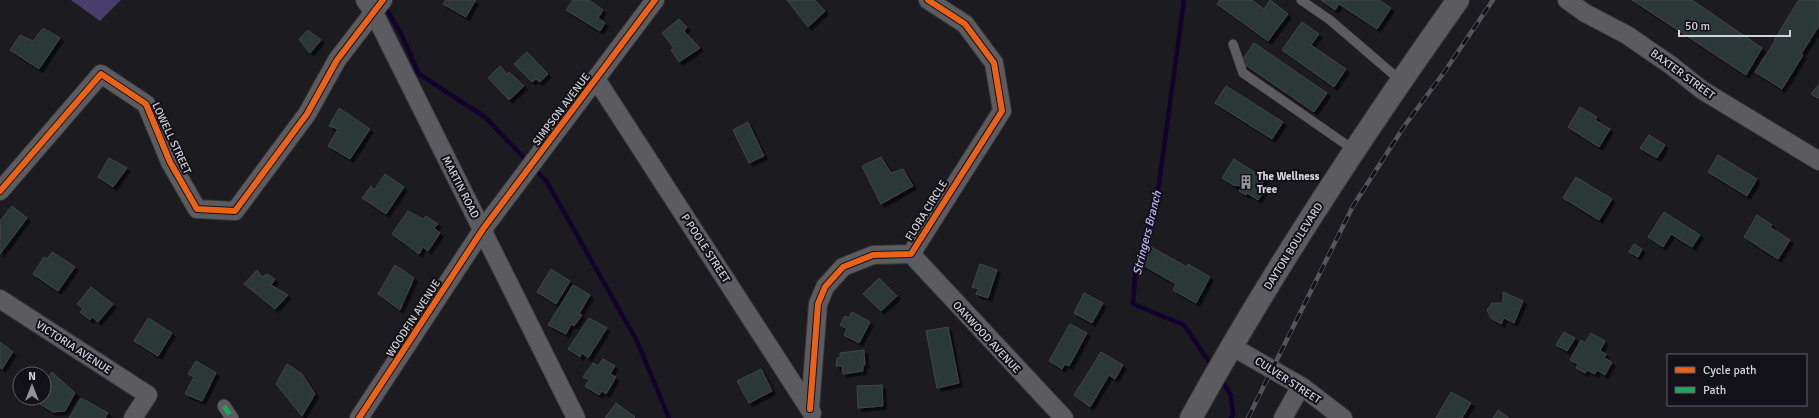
<svg xmlns="http://www.w3.org/2000/svg" width="1819" height="418" font-family="Signika,sans-serif">
<defs>
<filter id="shadow"><feDropShadow dx="3.5" dy="3.5" stdDeviation="0" flood-color="#0009"/></filter>
</defs>
<rect width="100%" height="100%" fill="#1c1c20"/>
<path fill="#473e6d" d="M71,0H121L100,21Z"/>
<g fill="none" stroke-linecap="round" stroke-linejoin="round">
<path stroke="#11032d" stroke-width="4.5" d="M1184,0L1159,184L1135,276L1133,304L1184,325L1212,366
M384,5L402,36L419,74L485,117L528,162
M533,167L547,182L637,341L669,418
M1221,379L1231,395L1233,415L1231,418"/>
</g>
<path fill="#2c3837" stroke="#434546" filter="url(#shadow)" d="M446,0H475V1L466,17L443,4Z
M573,0H589L603,10L598,18L605,23L600,31L566,10Z
M787,0H815L825,11L808,27Z
M1220,0H1252L1264,9L1270,0L1288,14L1268,41L1217,4Z
M1321,0H1379L1391,8L1377,29L1339,4L1335,10Z
M1632,0H1692L1762,48L1746,75Z
M1799,0H1819V26L1801,54L1803,55L1782,89L1755,72L1775,41L1774,40Z
M679,19L687,27L684,31L700,48L679,62L671,50L674,48L662,33Z
M1302,22L1319,34L1311,45L1346,69L1334,87L1282,50Z
M43,28L60,38L39,69L10,50L20,35L33,41Z
M308,30L321,40L310,53L299,39Z
M1254,43L1327,93L1314,112L1241,62Z
M527,52L548,74L540,82L536,79L532,82L514,64Z
M500,66L507,74L509,72L524,86L509,100L488,78Z
M1819,84V99L1811,94Z
M1226,86L1283,122L1272,139L1215,103Z
M1580,107L1597,117L1595,120L1610,129L1599,147L1568,127Z
M339,108L370,129L350,159L328,146L338,129L329,126Z
M748,122L764,156L749,163L733,130Z
M1649,135L1665,145L1657,158L1640,148Z
M1718,155L1757,179L1747,196L1708,172Z
M881,157L891,173L903,169L913,186L881,204L862,166Z
M109,158L127,168L113,187L98,177Z
M1234,159L1265,179L1262,184L1266,187L1258,200L1247,193L1246,195L1239,191L1242,186L1233,185L1222,178Z
M385,174L404,187L386,214L362,198L371,186L374,190Z
M1576,177L1612,199L1599,220L1563,198Z
M12,206L27,218L0,254V221Z
M408,211L423,219L426,216L438,224L434,228L440,233L428,251L423,247L419,254L392,234Z
M1664,212L1700,235L1692,247L1671,234L1663,247L1648,237Z
M1757,215L1772,225L1770,227L1790,240L1778,259L1744,237Z
M1634,244L1642,249L1638,257L1629,252Z
M1151,247L1187,267L1188,264L1210,277L1196,303L1173,290L1176,284L1141,264Z
M52,252L75,267L58,291L33,274L44,257L47,259Z
M980,264L997,270L988,298L976,294L978,289L972,287Z
M395,265L414,278L400,310L378,294Z
M551,269L570,281L556,304L537,292Z
M257,270L262,277L267,274L275,279L271,285L288,295L275,309L244,284Z
M879,278L897,296L881,311L863,294Z
M573,285L590,295L579,314L582,315L574,326L571,324L566,334L548,325Z
M91,287L113,304L98,322L92,317L90,320L80,312L83,309L77,304Z
M1503,292L1523,301L1514,323L1504,318L1501,324L1491,318L1487,310L1492,303H1503Z
M1084,293L1103,303L1092,323L1074,313Z
M852,312L870,322L859,343L844,335L847,329L840,325L845,316L849,318Z
M148,318L172,333L158,356L134,341Z
M589,318L607,328L588,358L582,353L580,357L568,349Z
M1070,324L1087,333L1069,366L1065,364L1062,369L1049,361Z
M948,327L959,383L937,388L926,331Z
M1564,332L1575,338L1567,351L1556,345Z
M1591,333L1605,341L1600,351L1606,354L1604,358L1612,362L1605,375L1597,370L1595,374L1587,370L1585,373L1576,368L1578,364L1570,360L1581,340L1585,343Z
M0,342L13,352L2,369L0,367Z
M864,350L865,365H863V371L843,374L842,366H836L837,358H840V353Z
M1101,352L1123,365L1115,379L1109,375L1090,407L1074,395Z
M603,359L615,366L610,374L616,377L606,394L602,391L599,395L585,386L589,380L583,377L593,363L598,366Z
M196,361L216,373L202,401L185,394L194,377L188,374Z
M287,364L302,374L315,394L302,416L276,384Z
M761,369L772,391L749,403L737,381Z
M52,372L75,393L65,411L53,412L40,404V398H44V384Z
M882,385L883,406L858,408L857,386Z
M1451,392L1471,403L1462,418H1436Z
M81,398L108,413L105,418H69Z
M616,403L635,417L634,418H605Z
M1498,410L1509,418H1493Z"/>
<g fill="none" stroke-linecap="round" stroke-linejoin="round">
<defs>
<path id="service" d="M1301,0L1330,20L1401,81
M1233,44L1243,73L1354,150"/>
<path id="pedestrian" d="M224,406L232,418"/>
<path id="minor" d="M365,0L374,13L576,418
M1567,0L1585,13L1627,35L1672,66L1702,90L1819,161
M596,79L812,413
M0,191L101,74L146,104L170,162L197,209L235,211L307,114L337,60L383,0
M911,254L1064,418
M0,299L148,395L133,418
M1231,346L1301,386L1343,418
M810,409L818,304L825,287L843,267L873,255L911,254L1002,111L994,63L965,24L928,0
M359,418L483,229L655,0
M1283,418L1301,386"/>
<path id="secondary" d="M1191,418C1271,273 1362,135 1458,0"/>
</defs>
<use href="#service" stroke="#37373b" stroke-width="10"/>
<use href="#pedestrian" stroke="#37373b" stroke-width="14"/>
<use href="#minor" stroke="#37373b" stroke-width="20"/>
<use href="#secondary" stroke="#37373b" stroke-width="24"/>
<use href="#service" stroke="#5c5b5f" stroke-width="9"/>
<use href="#pedestrian" stroke="#5c5b5f" stroke-width="13"/>
<use href="#minor" stroke="#5c5b5f" stroke-width="18"/>
<use href="#secondary" stroke="#5c5b5f" stroke-width="22"/>
<defs>
<path id="rail" d="M1248,418L1353,206L1405,125L1445,71L1493,0"/>
</defs>
<use href="#rail" stroke="#555558" stroke-width="4.5"/>
<use href="#rail" stroke="#121119" stroke-width="3" stroke-dasharray="9" stroke-linecap="butt"/>
<path stroke="#20a55d" stroke-width="5" stroke-dasharray="10 5" stroke-linecap="butt" d="M224,406L232,418"/>
<defs>
<path id="cycleway" d="M0,191L101,74L146,104L170,162L197,209L235,211L307,114L337,60L383,0
M810,409L818,304L825,287L843,267L873,255L911,254L1002,111L994,63L965,24L928,0
M359,418L483,229L655,0"/>
</defs>
<use href="#cycleway" stroke="#121119" stroke-width="8"/>
<use href="#cycleway" stroke="#ea6118" stroke-width="6"/>
</g>
<defs>
<symbol id="building-bare" viewBox="-9 -9 18 18"><path d="M-4-6H4V6H1V3H-1V6H-4ZM-2.5-4.3h1.7v1.8h-1.7ZM.8-4.3h1.7v1.8H.8ZM-2.5-1h1.7V.8h-1.7ZM.8-1h1.7V.8H.8Z" fill="#949398" stroke="#121119" stroke-width="2.5" paint-order="stroke"/></symbol>
</defs>
<g fill-rule="evenodd">
<use href="#building-bare" x="1236" y="172" width="20" height="20"/>
</g>
<g text-anchor="middle" stroke-width="4" stroke-linejoin="round" paint-order="stroke">
<g font-size="11" fill="#d4d3d9" stroke="#121119">
<text transform="translate(1683 74) rotate(36)" y="4">BAXTER STREET</text>
<text transform="translate(561 109) rotate(-53)" y="4">SIMPSON AVENUE</text>
<text transform="translate(172 138) rotate(65)" y="4">LOWELL STREET</text>
<text transform="translate(461 187) rotate(63)" y="4">MARTIN ROAD</text>
<text transform="translate(926 210) rotate(-58)" y="4">FLORA CIRCLE</text>
<text transform="translate(1293 246) rotate(-58)" y="4">DAYTON BOULEVARD</text>
<text transform="translate(706 248) rotate(57)" y="4">P POOLE STREET</text>
<text transform="translate(413 318) rotate(-57)" y="4">WOODFIN AVENUE</text>
<text transform="translate(987 337) rotate(47)" y="4">OAKWOOD AVENUE</text>
<text transform="translate(74 347) rotate(33)" y="4">VICTORIA AVENUE</text>
<text transform="translate(1288 380) rotate(33)" y="4">CULVER STREET</text>
</g>
<g font-size="11" font-weight="bold" fill="#d4d3d9" stroke="#121119" text-anchor="start">
<text x="1257" y="180">The Wellness<tspan x="1257" dy="13">Tree</tspan></text>
</g>
<g font-size="12" font-style="italic" fill="#c0b5f8" stroke="#121119">
<text transform="translate(1147 233) rotate(-76)" y="4">Stringers Branch</text>
</g>
</g>
<rect x="1667" y="354" width="140" height="52" fill="#121119" stroke="#605f66"/>
<rect x="1675" y="367" width="20" height="6" fill="#ea6118" stroke="#605f66"/>
<text x="1703" y="374" font-size="12" fill="#d4d3d9">Cycle path</text>
<rect x="1675" y="387" width="20" height="6" fill="#20a55d" stroke="#605f66"/>
<text x="1703" y="394" font-size="12" fill="#d4d3d9">Path</text>
<g transform="translate(32 386)"><circle r="19" fill="#121119" stroke="#605f66"/>
<path d="M0-3L7 15L0 10L-7 15Z" fill="#949398"/>
<text y="-6" font-size="11" font-weight="bold" text-anchor="middle" fill="#d4d3d9">N</text>
</g>
<path d="M1679 30v6h111v-6" fill="none" stroke="#d4d3d9" stroke-width="2"/>
<text x="1685" y="30" font-size="12" fill="#d4d3d9" stroke="#121119" stroke-width="3" paint-order="stroke">50 m</text>
</svg>
